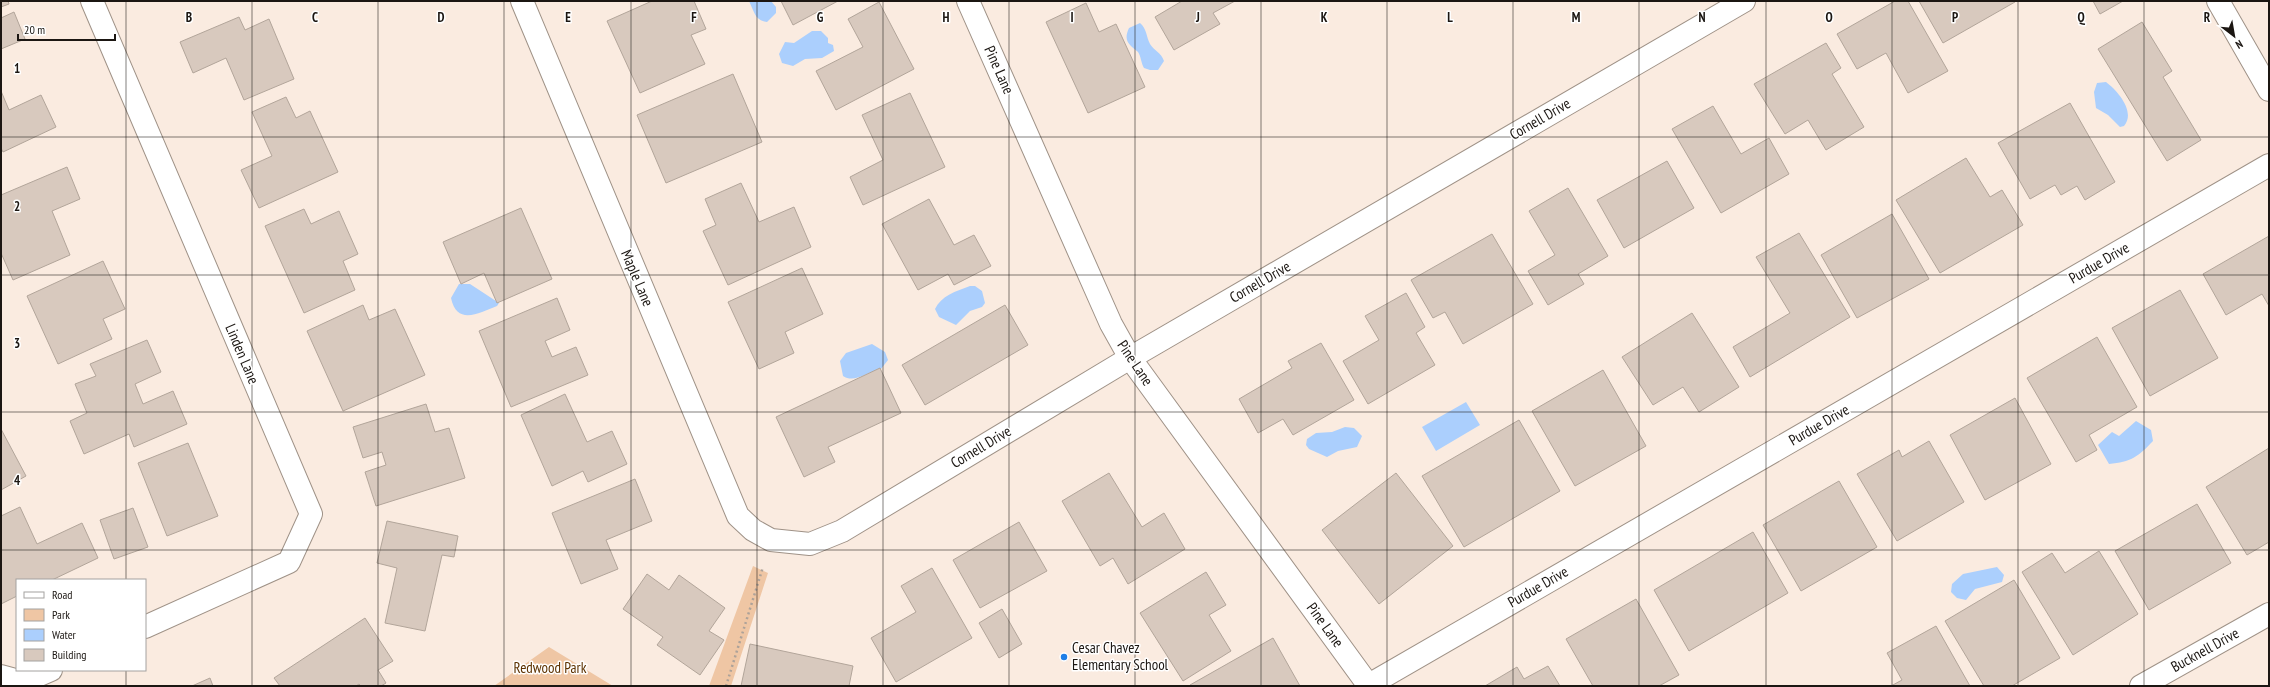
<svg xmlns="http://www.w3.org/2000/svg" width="2270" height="687" font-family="'PT Sans Narrow',sans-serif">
<rect width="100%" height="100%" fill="#faebe0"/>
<path fill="#efc6a4" d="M753,566L768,573L731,686H709Z
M549,647L613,686H494Z"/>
<path fill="#abcffd" d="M749,1H771L776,7V13L767,22C755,21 754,11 749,1Z
M1140,23C1147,29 1146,36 1150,44C1154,51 1161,52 1164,61L1158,70H1150L1144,68C1141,63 1141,56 1138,52C1129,44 1123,41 1129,28Z
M812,31H821L828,38V43L833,45L834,51L822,58L805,59L793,66L782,63L779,54L785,42L794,43Z
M2106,82C2118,91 2136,112 2124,126L2120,127L2108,115L2096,108L2094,92L2097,83Z
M459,284H470L499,303L497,306C479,313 457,326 451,298Z
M970,286H975L982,291L985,303L982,307L970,311L956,325L939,317L935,309C941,296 956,291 970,286Z
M872,344L885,352L888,360L881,369C868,371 855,384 843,376L840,361L846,353Z
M1466,402L1480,425L1436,451L1422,427Z
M2136,421L2151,430L2153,441C2138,457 2131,462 2109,464L2098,445L2112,432L2119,436Z
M1345,427L1354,428L1362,436L1357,447L1338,451L1327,457L1309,449L1306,445L1307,439L1316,433L1332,432Z
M1997,567L2004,575L2002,582L1975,589L1966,600L1957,598L1951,592L1952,584L1963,574Z"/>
<path fill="#d8c9be" stroke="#b2a59a" d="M1,1H8L9,4L1,7Z
M652,1H694L706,29L691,35L705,64L640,93L607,21Z
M781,1H838L793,25Z
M1235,1L1213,13L1220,24L1174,50L1155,17L1182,1Z
M1895,1H1908L1948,71L1908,93L1886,53L1857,69L1837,34Z
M1919,1H2014L2015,2L1943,43Z
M2093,1H2123L2100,14Z
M879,2L914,69L836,110L816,71L863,47L848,19Z
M1086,3L1099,32L1116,24L1145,87L1088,113L1046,22Z
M14,12L25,39L1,49V18Z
M239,17L245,30L269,19L294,79L244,100L226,58L193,73L180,42Z
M2142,22L2172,71L2163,77L2201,140L2167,161L2098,49Z
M1826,43L1841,68L1832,74L1864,127L1826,150L1808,120L1785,134L1754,84Z
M733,74L762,142L666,183L637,115Z
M1,91L9,110L41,95L56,127L3,152L1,148Z
M910,93L945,167L863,205L850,177L883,160L862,115Z
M286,97L296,118L310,111L338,172L259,208L241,170L272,156L252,112Z
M2070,103L2115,182L2085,200L2077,186L2061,195L2055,185L2030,199L1998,143Z
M1713,106L1741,154L1769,138L1789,174L1721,213L1672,129Z
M1966,158L1990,197L2002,190L2023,225L1940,273L1896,200Z
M1667,161L1694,208L1624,248L1597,200Z
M67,167L80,199L52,211L70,255L13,280L1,253V195Z
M741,183L759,222L794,207L811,247L728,285L703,231L716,225L705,199Z
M1568,188L1608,256L1578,274L1584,284L1548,305L1528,271L1555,255L1529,211Z
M929,199L954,245L974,235L991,266L954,285L948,274L918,290L882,224Z
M521,208L552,279L497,303L484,273L461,284L443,242Z
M304,209L311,224L339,211L358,254L343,261L355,290L304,313L265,226Z
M1892,214L1929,279L1857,318L1821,255Z
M1799,233L1850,317L1750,377L1733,347L1790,313L1756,257Z
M1492,234L1533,304L1463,344L1445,312L1433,318L1411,280Z
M2269,236V306L2262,294L2226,315L2203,274Z
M103,261L125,309L103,319L112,339L58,364L27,296Z
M802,268L823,314L785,332L794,353L759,369L728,302Z
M2180,290L2218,358L2150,396L2112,328Z
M1406,293L1425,327L1416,333L1435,365L1368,404L1343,361L1379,340L1365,316Z
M557,298L570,330L545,341L552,357L576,347L588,375L511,407L479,331Z
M363,305L369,320L395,309L425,375L343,411L307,331Z
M1005,305L1028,345L925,405L902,365Z
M1692,313L1739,387L1699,412L1683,387L1653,405L1622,357Z
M2097,337L2137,407L2089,435L2097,450L2076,462L2027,378Z
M147,340L161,372L135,384L143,404L173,391L187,424L134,447L129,434L84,454L70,421L87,413L75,384L96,376L90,364Z
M1321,343L1354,400L1293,435L1283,419L1258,433L1239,399L1292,368L1288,361Z
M880,368L901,413L828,447L835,462L804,477L776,417Z
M1603,370L1646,446L1575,486L1532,411Z
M565,394L587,442L612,431L627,464L588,482L583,471L552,486L521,415Z
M2015,398L2051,464L1985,500L1950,435Z
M426,404L435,432L449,428L465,478L376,506L365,472L386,465L382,452L363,458L353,427Z
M1519,420L1560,491L1464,547L1422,476Z
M1,429L26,476L1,490Z
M1929,441L1964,502L1897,541L1857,474L1899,450L1902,457Z
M188,443L218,516L167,536L138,463Z
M2269,448V542L2247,555L2206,487Z
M1109,473L1142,527L1164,513L1185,549L1128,584L1113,558L1100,566L1062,501Z
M1396,473L1453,546L1379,604L1322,530Z
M635,479L652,521L606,540L618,569L581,584L552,513Z
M1839,481L1877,547L1801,591L1763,525Z
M2197,504L2231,563L2149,610L2115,551Z
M20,507L37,544L82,523L98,558L52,580H17V596L1,604V516Z
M133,508L148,547L114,559L100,520Z
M387,521L458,536L454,557L442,555L425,631L385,623L397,568L377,563Z
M1019,522L1047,571L980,608L953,560Z
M1753,532L1788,593L1689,651L1654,590Z
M2099,551L2138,614L2073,655L2022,572L2052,553L2065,573Z
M932,568L972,638L896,682L871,638L916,612L901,586Z
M1206,572L1226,605L1209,615L1231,651L1183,681L1140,613Z
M647,574L669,590L679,575L725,608L709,631L724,640L700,675L657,645L663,637L623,609Z
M2014,580L2060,658L2012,686H1984L1945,621Z
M1636,599L1679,675L1659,686H1593L1566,639Z
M1002,609L1022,644L999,658L979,623Z
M365,618L393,661L378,670L386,683L381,686H361L359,684L356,686H280L274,678Z
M1936,626L1970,686H1891L1902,680L1887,653Z
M1273,638L1300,686H1191L1190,685Z
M750,644L853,666L849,686H741Z
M1548,666L1560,686H1485L1517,667L1524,679Z
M210,678L213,686H192Z"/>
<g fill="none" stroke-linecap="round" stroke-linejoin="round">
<defs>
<path id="minor" d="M92,1L311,514L289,562L145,627
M522,1L738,516L753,530L771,540L810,544L842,531L1130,358L1744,1
M968,1L1111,324L1130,358L1369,686
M2218,1L2269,90
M1,676L23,682L51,670
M1369,685L2269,165
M2141,686L2269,614"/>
</defs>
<use href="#minor" stroke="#9f9287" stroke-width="24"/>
<path stroke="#ada299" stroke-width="2.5" stroke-dasharray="2 3" stroke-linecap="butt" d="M726,686L763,567"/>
<use href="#minor" stroke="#fff" stroke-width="22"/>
</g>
<path fill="none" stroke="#1b1612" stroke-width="1" stroke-opacity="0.55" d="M126,1V580M252,1V686M378,1V686M504,1V686M631,1V686M757,1V686M883,1V686M1009,1V686M1135,1V686M1261,1V686M1387,1V686M1513,1V686M1639,1V686M1766,1V686M1892,1V686M2018,1V686M2144,1V686M1,137H2269M1,275H2269M1,412H2269M1,550H2269M126,670V686"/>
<circle fill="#1d7ee7" stroke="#fff" stroke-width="1.5" cx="1064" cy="657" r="4"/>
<g text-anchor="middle" stroke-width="3" stroke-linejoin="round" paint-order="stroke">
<g font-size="15" fill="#1b1612" stroke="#fff">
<text transform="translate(999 70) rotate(66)" y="5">Pine Lane</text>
<text transform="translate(1540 119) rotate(-30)" y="5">Cornell Drive</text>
<text transform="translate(2099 263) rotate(-30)" y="5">Purdue Drive</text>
<text transform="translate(637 278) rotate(67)" y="5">Maple Lane</text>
<text transform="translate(1260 282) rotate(-30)" y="5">Cornell Drive</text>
<text transform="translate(242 354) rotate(67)" y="5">Linden Lane</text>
<text transform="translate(1135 363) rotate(56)" y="5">Pine Lane</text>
<text transform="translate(1819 425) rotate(-30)" y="5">Purdue Drive</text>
<text transform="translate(981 447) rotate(-31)" y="5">Cornell Drive</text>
<text transform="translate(1538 587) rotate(-30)" y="5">Purdue Drive</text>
<text transform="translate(1325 625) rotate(54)" y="5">Pine Lane</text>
<text transform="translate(2205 650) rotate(-29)" y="5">Bucknell Drive</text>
</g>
<g font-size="15" fill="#1b1612" stroke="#fff" text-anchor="start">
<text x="1072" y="653">Cesar Chavez<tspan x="1072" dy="17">Elementary School</tspan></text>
</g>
<g font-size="15" fill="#5d3200" stroke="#fff">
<text x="550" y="673">Redwood Park</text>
</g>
</g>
<g font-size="13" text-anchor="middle" font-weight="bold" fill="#1b1612" stroke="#fff" stroke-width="3" stroke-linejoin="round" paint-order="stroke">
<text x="189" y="22">B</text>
<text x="315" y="22">C</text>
<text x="441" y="22">D</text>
<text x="568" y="22">E</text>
<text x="694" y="22">F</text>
<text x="820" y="22">G</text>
<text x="946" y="22">H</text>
<text x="1072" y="22">I</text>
<text x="1198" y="22">J</text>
<text x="1324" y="22">K</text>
<text x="1450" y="22">L</text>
<text x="1576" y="22">M</text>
<text x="1702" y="22">N</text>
<text x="1829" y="22">O</text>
<text x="1955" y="22">P</text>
<text x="2081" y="22">Q</text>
<text x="2207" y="22">R</text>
<text x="17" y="73">1</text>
<text x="17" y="211">2</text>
<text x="17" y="348">3</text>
<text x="17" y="485">4</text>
</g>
<rect width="2270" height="687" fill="none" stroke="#1b1612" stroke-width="4"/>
<rect x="16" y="579" width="130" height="92" fill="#ffffff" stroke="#a4a2a0"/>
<rect x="24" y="592" width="20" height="6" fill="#ffffff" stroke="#a4a2a0"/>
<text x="52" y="599" font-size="12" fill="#1b1612">Road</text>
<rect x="24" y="609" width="20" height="12" fill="#efc6a4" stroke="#a4a2a0"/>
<text x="52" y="619" font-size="12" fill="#1b1612">Park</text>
<rect x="24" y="629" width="20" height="12" fill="#abcffd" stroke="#a4a2a0"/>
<text x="52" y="639" font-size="12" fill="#1b1612">Water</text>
<rect x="24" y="649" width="20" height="12" fill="#d8c9be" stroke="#a4a2a0"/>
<text x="52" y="659" font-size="12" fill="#1b1612">Building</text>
<g transform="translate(2234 36) rotate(149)" stroke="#ffffff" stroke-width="3" paint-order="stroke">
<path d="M0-3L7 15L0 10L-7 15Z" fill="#1b1612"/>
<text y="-6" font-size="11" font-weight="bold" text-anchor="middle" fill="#1b1612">N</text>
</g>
<path d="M18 34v6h97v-6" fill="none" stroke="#1b1612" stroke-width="2"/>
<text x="24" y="34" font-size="12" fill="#1b1612" stroke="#ffffff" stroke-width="3" paint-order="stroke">20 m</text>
</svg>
